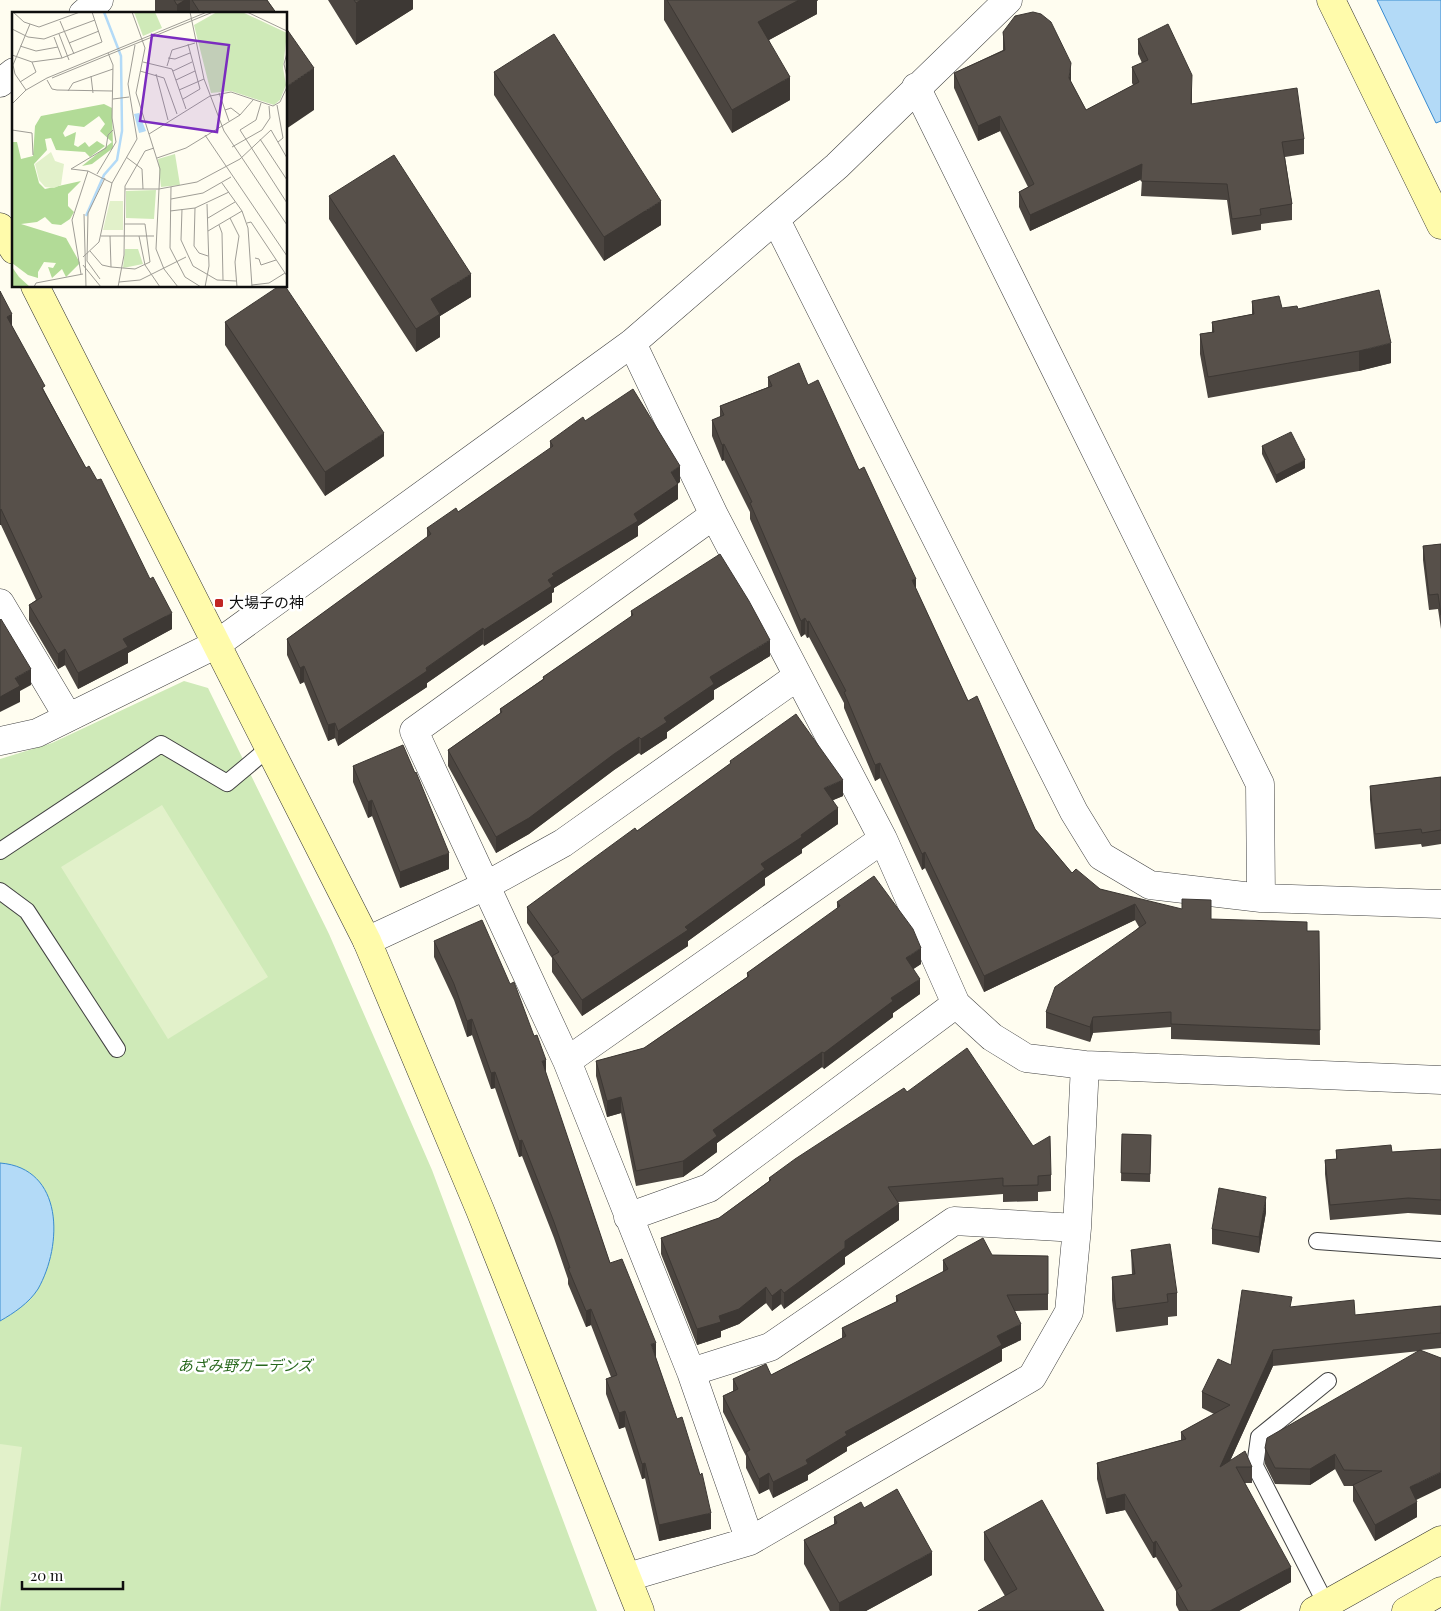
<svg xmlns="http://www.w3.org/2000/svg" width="1441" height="1611" font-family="'Playfair Display','Noto Sans JP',serif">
<rect width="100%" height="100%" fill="#fffdf0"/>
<path fill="#cfeab8" d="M184,681L208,688L329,934L432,1170L597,1611H0V759L52,743Z"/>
<path fill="#e2f1ca" d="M162,805L268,977L168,1039L61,867Z
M0,1444L22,1447L0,1611Z"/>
<path fill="#b3daf7" stroke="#398bd0" d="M1377,0H1441V121L1436,123Z
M0,1163C64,1168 63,1245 38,1289C29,1303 14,1313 0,1321Z"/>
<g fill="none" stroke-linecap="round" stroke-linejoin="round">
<defs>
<path id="lane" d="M0,851L161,744L227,783L270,747
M0,891L27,911L117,1049
M1317,1241L1441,1250
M1326,1604L1255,1466L1259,1437L1328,1381"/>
<path id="street" d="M83,14L99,0
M0,83L14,72
M916,87L1260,784L1261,898
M776,220L1074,812L1101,856L1150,885L1261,898L1441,904
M632,343L714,515L883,839L956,1004L992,1037L1026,1058L1085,1065L1441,1080
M714,515L414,731L567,1061L691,1372L750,1541
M0,603L68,717
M0,741L37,733L217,644L632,343L837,166L1008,0
M367,941L487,885L563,843L798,676
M567,1061L883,839
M628,1217L709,1188L956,1004
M691,1372L770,1347L954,1221L1077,1228
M628,1577L750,1541L1032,1377L1069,1312L1077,1228L1085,1065"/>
<path id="secondary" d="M1331,0L1441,225
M0,227L14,250
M35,286L367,941L480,1210L640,1611
M1314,1611L1441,1540
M1406,1611L1441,1591"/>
</defs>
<use href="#lane" stroke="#414141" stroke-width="18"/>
<use href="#street" stroke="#414141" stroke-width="29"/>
<use href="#secondary" stroke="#303030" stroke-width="29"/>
<use href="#lane" stroke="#fff" stroke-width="16"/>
<use href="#street" stroke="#fff" stroke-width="28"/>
<use href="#secondary" stroke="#fffbab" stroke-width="28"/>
</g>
<path fill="#4b4540" d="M155,0H267L277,14H155Z
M328,0H413V9L356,45Z
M664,0H818L817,1V14L769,40L790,100L732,133L664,20Z
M1003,32L1071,78V82L1086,110L1133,85L1132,83V67L1142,63L1138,54V39L1192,90V104L1304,139V154L1285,157L1292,204V220L1261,224V230L1232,235L1227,200L1141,196L1142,179L1030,231L1019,207V192L1028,187L1000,131L978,141L954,88V73L1003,50Z
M494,72L661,225L604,261L494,95Z
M329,196L471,297L440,316V337L416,352L329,219Z
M0,291L12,326L45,392L172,629L128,653V663L78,689L65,665L58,669L29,620V605L36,600L1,525Z
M1252,301L1282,308L1298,309L1391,363L1359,371L1208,398L1200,354V334L1212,332V322L1252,314Z
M225,322L384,456L325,496L225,345Z
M768,377L808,385L859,470L916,589L968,701L1035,829L1072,873L1100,889L1211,919L1307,931H1319L1320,1045L1171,1039V1027L1093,1033L1090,1042L1046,1028V1012L1139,927L1135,920L984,992L925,868L922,870L880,778L875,781L844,708V703L809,637L807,638L805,634L801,637L750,519V512L724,460L722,461L712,436V420L720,417V406L768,387Z
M585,421L680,482L678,483V499L638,526V536L554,588V592L552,593V602L484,646L483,644L427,683V687L338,746L335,738L328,741L304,682L300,684L287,655V639L427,538V528L458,512L550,449V441Z
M1262,446L1305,468L1276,483L1262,454Z
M1441,544V629L1438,609L1429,610L1423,560V546Z
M631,611L770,656L714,690V699L667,732V738L641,755L639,753L614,770L529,834L496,853L448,766V750L500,713V709L543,679V677L631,617Z
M730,761L843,796L833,800L838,824L802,849V853L765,878V885L688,941V946L582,1016L552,972V958L527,923V907L637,831L730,764Z
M353,766L415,773L449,869L400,888L372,816L368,818L353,782Z
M1441,777V844L1422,847L1421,844L1375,849L1370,800V786Z
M837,902L921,964L913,969L920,994L893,1013V1017L824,1069L822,1067L717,1143V1152L683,1177L636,1186L621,1113L607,1117L596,1076V1061L644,1048L747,977V973L837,909Z
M434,941L546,1074L610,1263L656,1358L711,1529L659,1541L645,1478L642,1479L625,1427L619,1429L606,1394V1379L611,1377L591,1325L586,1327L568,1284V1279L554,1238L522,1156L519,1157L495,1088L491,1089L472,1035L467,1037L454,1000L434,957Z
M907,1092L1051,1175V1191L1038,1192V1201L1003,1202V1194L898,1202L899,1220L845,1257V1264L784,1309L781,1304L772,1311L766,1303L739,1324L721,1331V1337L697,1345L661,1254V1238L719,1218L769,1181V1178Z
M1122,1134L1151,1135L1150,1182L1121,1181Z
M1441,1149V1215L1408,1213L1330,1220L1325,1174V1160L1336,1159V1150L1392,1152Z
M1266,1212L1259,1253L1212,1244V1229Z
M1131,1250L1177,1293V1316L1168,1317V1325L1116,1332L1112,1300V1277L1132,1275Z
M992,1255L1048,1256V1310L1014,1311L1021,1340L1002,1349V1361L847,1447V1451L808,1475V1480L773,1498L769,1489L759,1494L746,1468V1456L723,1412V1396L733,1391V1379L771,1375L842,1338V1328L896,1302V1296L943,1272V1260Z
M1441,1306V1348L1421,1350L1416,1500L1417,1517L1375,1541L1353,1501V1486H1344L1335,1469L1310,1485L1275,1484L1265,1464V1448L1420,1351L1273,1366L1230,1461L1252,1467V1483H1245L1291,1582L1239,1611H1179L1176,1605V1591L1156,1557L1153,1558L1125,1510L1106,1514L1097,1479V1463L1181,1440V1432L1214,1414L1202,1408V1392L1292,1307L1355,1315Z
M864,1508L932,1575L866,1611H830L804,1564V1540L834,1524V1517Z
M984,1532L1104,1611L1005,1596L984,1560Z"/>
<path fill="#3d3834" d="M185,0H190V14H177V5Z
M361,0H413V9L356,45V3Z
M799,0H818L817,1V14L758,46V22Z
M1071,63V78L1069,93V78Z
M314,68V110L286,129V87Z
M790,77V100L732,133V110Z
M1000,116V131L978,141V126Z
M1142,164V179L1030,231V215Z
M661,201V225L604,261V237Z
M471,274V297L440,316V337L416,352V329L431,299Z
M12,314V330L7,317Z
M1391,343V363L1359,371V351Z
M384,433V456L325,496V472Z
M724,444V460L722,461V445Z
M1305,460V468L1276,483V475Z
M680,466V482L671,488V472Z
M678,484V499L638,526V536L554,588V592L552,593V602L484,646V630L548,580L552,574L634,514Z
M1,509V525H0V510Z
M916,579V594L912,580Z
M172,613V629L128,653V663L78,689V673L123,639Z
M805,618V634L801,637V621Z
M809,621V637L807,638V622Z
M483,628V644L427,683V687L338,746V731Z
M770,640V656L714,690V699L667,732V738L641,755V739L664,718L710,677Z
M65,649V665L58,669V654Z
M304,666V682L300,684V668Z
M31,669V685L20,691V702L0,712V697L15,678Z
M335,723V738L328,741V725Z
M639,737V753L614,770L529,834L496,853V837L614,754Z
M880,763V778L875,781V765Z
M843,780V796L824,804V788Z
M372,800V816L368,818V802Z
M838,808V824L802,849V853L765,878V885L688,941V946L582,1016V1000L685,927L761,864Z
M925,852V868L922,870V854Z
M449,853V869L400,888V872Z
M1135,904V920L984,992V976Z
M921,948V964L906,974V958Z
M920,979V994L893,1013V1017L824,1069V1053L891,998Z
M1093,1017V1033L1090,1042V1027Z
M472,1019V1035L467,1037V1021Z
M822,1052V1067L717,1143V1152L683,1177V1161L713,1130Z
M546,1060V1076L542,1061Z
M495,1072V1088L491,1089V1073Z
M621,1097V1113L607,1117V1101Z
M522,1140V1156L519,1157V1141Z
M1266,1197V1212L1259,1253V1237Z
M899,1204V1220L845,1257V1264L784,1309V1293L845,1241Z
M766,1287V1303L739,1324L721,1331V1337L697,1345V1329Z
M781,1289V1304L772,1311V1296Z
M591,1309V1325L586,1327V1311Z
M1021,1324V1340L1002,1349V1361L847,1447V1451L808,1475V1480L773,1498V1482L806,1460L845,1432L997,1336Z
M656,1343V1359L651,1344Z
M1273,1350V1366L1220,1483V1467Z
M625,1411V1427L619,1429V1413Z
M1335,1454V1469L1310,1485V1469Z
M645,1463V1478L642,1479V1464Z
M1441,1472V1488L1410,1503V1487Z
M769,1473V1489L759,1494V1479Z
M1125,1494V1510L1106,1514V1499Z
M1417,1502V1517L1375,1541V1525Z
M711,1513V1529L659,1541V1525Z
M1156,1541V1557L1153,1558V1543Z
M932,1552V1575L866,1611H839V1603Z
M1291,1567V1582L1239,1611H1210Z"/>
<path fill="#57504a" stroke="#3d3834" d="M174,0H185L177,5Z
M192,0H267L277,14H201Z
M354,0H361L356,3Z
M667,0H799L758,22L790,77L732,110Z
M1033,12L1041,14L1051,22L1071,63L1069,78L1086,110L1139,82L1132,67L1148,60L1138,39L1168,24L1192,75L1191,104L1297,88L1304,139L1282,142L1292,204L1260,209L1261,215L1232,219L1227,184L1141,181L1142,164L1030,215L1019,192L1034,184L1000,116L978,126L954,73L1005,50L1003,32L1015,16Z
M286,28L314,68L286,87Z
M554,34L661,201L604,237L494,72Z
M394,155L471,274L431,299L440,314L416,329L329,196Z
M279,286H285L384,433L325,472L225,322Z
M1379,290L1391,343L1359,351L1208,377L1200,334L1214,332L1212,322L1254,314L1252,301L1279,296L1282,308L1297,306L1298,309Z
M0,291L12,314L7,317L45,386L42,388L86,468L89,466L97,480L101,479L150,579L153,577L172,613L123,639L128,647L78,673L65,649L58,654L29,605L42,597L1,509L0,510Z
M799,363L808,385L818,380L859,470L864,467L916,579L912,580L968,701L977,696L1035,829L1072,873L1076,869L1100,889L1182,909V899L1211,900V919L1307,922V931H1319L1320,1030L1171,1024V1012L1093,1017L1090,1027L1046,1012L1055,987L1146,923L1135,904L984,976L925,852L922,854L880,763L875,765L844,692L846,691L809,621L807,622L805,618L801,621L750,503L752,502L724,444L722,445L712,420L724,415L720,406L772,386L768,377Z
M633,389L680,466L671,472L678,484L634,514L638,521L552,574L554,576L548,580L552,586L484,630L483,628L426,668L427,671L338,731L335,723L328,725L304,666L300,668L287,639L431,534L427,528L456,508L458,512L553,446L550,441L583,417L585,421Z
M1291,432L1305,460L1276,475L1262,446Z
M1441,544V615L1438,594L1429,595L1423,546Z
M720,554L749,601L770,640L710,677L714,684L664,718L667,722L641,739L639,737L614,754L529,818L496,837L448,750L502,712L500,709L544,679L543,677L633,615L631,611Z
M1,619L31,669L15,678L20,686L0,697V620Z
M796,714L843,780L824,788L838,808L801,835L802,837L761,864L765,869L685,927L688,930L582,1000L552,956L559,952L527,907L635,828L637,831L731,763L730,761Z
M403,745L415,773L416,772L449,853L400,872L372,800L368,802L353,766Z
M1441,777V830L1422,833L1421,829L1375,834L1370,786Z
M874,876L913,929L921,948L906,958L920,979L891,998L893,1001L824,1053L822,1052L713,1130L717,1136L683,1161L636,1171L621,1097L607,1101L596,1061L644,1048L749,976L747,973L840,906L837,902Z
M482,920L510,984L514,982L534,1036L537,1035L546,1060L542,1061L610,1263L622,1259L656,1343L651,1344L677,1419L682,1417L700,1475L702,1473L711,1513L659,1525L645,1463L642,1464L625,1411L619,1413L606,1379L617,1375L591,1309L586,1311L568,1268H570L554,1222L522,1140L519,1141L495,1072L491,1073L472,1019L467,1021L454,984L434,941Z
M967,1048L1033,1146L1050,1136L1051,1175L1038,1176V1185L1003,1186V1178L888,1187L899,1204L845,1241V1248L784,1293L781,1289L772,1296L766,1287L739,1309L719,1316L721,1322L697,1329L661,1238L719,1218L771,1180L769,1178L795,1159L904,1088L907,1092Z
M1122,1134L1151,1135L1150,1174L1121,1173Z
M1391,1145L1392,1152L1441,1149V1200L1408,1198L1330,1205L1325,1160L1337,1159L1336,1150Z
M1219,1188L1266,1197L1259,1237L1212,1229Z
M983,1238L992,1255L1048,1256V1294L1007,1295L1021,1324L997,1336L1002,1345L845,1432L847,1435L806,1460L808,1464L773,1482L769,1473L759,1479L746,1452L750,1450L723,1396L738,1389L733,1379L766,1364L771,1375L846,1336L842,1328L898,1301L896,1296L948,1269L943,1260Z
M1170,1244L1177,1293L1167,1294L1168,1302L1116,1309L1112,1277L1135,1274L1131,1250Z
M1242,1290L1292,1297L1290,1307L1354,1300L1355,1315L1441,1306V1333L1273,1350L1220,1467L1245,1451L1252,1467H1236L1291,1567L1210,1611H1188L1176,1590L1182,1586L1156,1541L1153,1543L1125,1494L1106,1499L1097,1463L1186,1439L1181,1432L1230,1405L1202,1392L1218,1359L1231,1365Z
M1420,1350L1441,1358V1472L1410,1487L1417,1502L1375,1525L1353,1485L1382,1471L1344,1470L1335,1454L1310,1469L1275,1468L1265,1448L1267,1438Z
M897,1489L932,1552L839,1603L804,1540L837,1523L834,1517L861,1502L864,1508Z
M1042,1500L1104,1611H978L1017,1589L984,1532Z"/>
<rect fill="#c12523" stroke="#fff" stroke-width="2" x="214" y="598" width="10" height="10" rx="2.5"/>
<g text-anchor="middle" stroke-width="5" stroke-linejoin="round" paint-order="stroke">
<g font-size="15" fill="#0e0e0e" stroke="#fff" text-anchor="start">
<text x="229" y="608">大場子の神</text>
</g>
<g font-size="15" font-style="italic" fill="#28681d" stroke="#fff">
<text x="245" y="1371">あざみ野ガーデンズ</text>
</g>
</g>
<g transform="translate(12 12)">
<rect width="275" height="275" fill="#fffdf0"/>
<path d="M122,0H143L150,16L131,24ZM205,0H230L275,21L271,56L274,73L268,88L262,93L219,79L199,81L182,13ZM163,142L168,173L149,175L146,147ZM144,178L142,207L114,206V179ZM113,237H126L131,252L111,256Z" fill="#cfeab8"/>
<path d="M92,92L100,96L101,136L80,152L70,154L100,130L88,119L93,112L87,104L72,115L56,113L51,121L53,125L64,120L62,133L66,135L73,130L77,135L85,129L93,134L78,145L73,140L44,138L39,126L33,127L35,138L22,152L27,171L33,177L69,169L56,182V194L62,200L58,207L49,213L40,212L33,205L25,210L9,212L54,226L68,251L54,265L50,257L40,266L36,255L41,256L44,251L32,250L26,260V266L16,263L0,251V130H5L9,147L21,144L23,114L29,104ZM0,255L7,265L18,275H0Z" fill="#b2db97"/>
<path d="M39,140L43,149L52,152L49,173L42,176L33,175L27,168L23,152ZM98,189H111V218H91Z" fill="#e2f1ca"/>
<path d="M127,101L134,119L131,120L127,121L122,102Z" fill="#b3daf7"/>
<path fill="none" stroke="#b3daf7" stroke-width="2.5" d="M74,204L92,163L105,148L110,119L109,44L92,0"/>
<path fill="none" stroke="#9f9d96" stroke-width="1" d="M1,0L12,10L27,15L68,0M120,0L133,36L124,81L148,157L144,237L152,257L166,275M178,0L192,67L212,119L275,213M235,0L275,19M48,9L62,42M0,17L16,25L32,27L83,8M47,22L57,48M57,31L87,19M8,34L24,39L46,35M275,41L272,52L275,65M0,43L20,50L50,46L42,25M50,46L90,30L80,0M156,46L163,47L178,41M131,50L160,57L174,97M155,54L160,38L183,31M128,59L152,66L165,102M161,59L180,50M144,62L156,108M79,64L81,81M40,66L201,0M35,68L40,77L45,78L100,79M164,68L183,59M8,70L24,60L20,50M14,78L3,62L1,53L18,12M167,78L192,67M56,79L61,71L101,57M207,81L217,109M101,87L117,85M171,87L188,77L176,32M249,91L244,108L228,118L275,191M0,92L14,78L35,66L195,0M265,93L271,126L266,130M213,98L219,96L228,103M0,118L20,121L21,143M137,122L198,84L219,80L261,94L268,90L275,75M193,123L275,244M248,127L275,168M220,135L250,118L258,106L257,94M114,145L130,157L131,177M145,146L174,136L228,103L241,88M59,157L76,159L100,171L125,127L116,72L123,33M59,157L94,136L96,123L101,118M85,162L104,130L100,106L101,53L96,41M210,171L230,199L236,216L240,275M159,175L158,236L173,265L189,275M113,177H147L185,170L228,147L259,118L275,146M159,187L191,181L219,165M183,196L182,234L187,241L196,244M170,197L169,228L181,254L205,268L224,269M158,199L183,196L217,180M72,202L74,275M196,206L223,190M218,206L227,224L223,250L225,275M235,211L239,210L275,264M207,213L210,221L211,268M196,219L230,199M89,224H142M98,224L99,255L123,257L138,250L133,212H112M127,224L133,253L148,275M78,239L90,253L99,255M71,245L87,230L100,171M243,246L247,247L249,253L264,248M71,253L89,275M69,262L60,208L76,159M88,267L75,249L76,201L93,166M107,270L128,268L174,245M240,273L257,271L273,261M22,275L24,271L71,262M106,275L112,243L113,174L133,139L142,136M193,275L197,254L195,192"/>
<path fill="#7b2cbf" fill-opacity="0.15" stroke="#7b2cbf" stroke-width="2.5" d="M140,23L217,33L205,120L128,109Z"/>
<rect width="275" height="275" fill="none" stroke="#0e0e0e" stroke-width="2.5"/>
</g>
<path d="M22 1581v8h101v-8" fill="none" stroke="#0e0e0e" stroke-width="2.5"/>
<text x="30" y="1581" font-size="15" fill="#0e0e0e" stroke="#ffffff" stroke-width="4" paint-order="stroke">20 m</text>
</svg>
